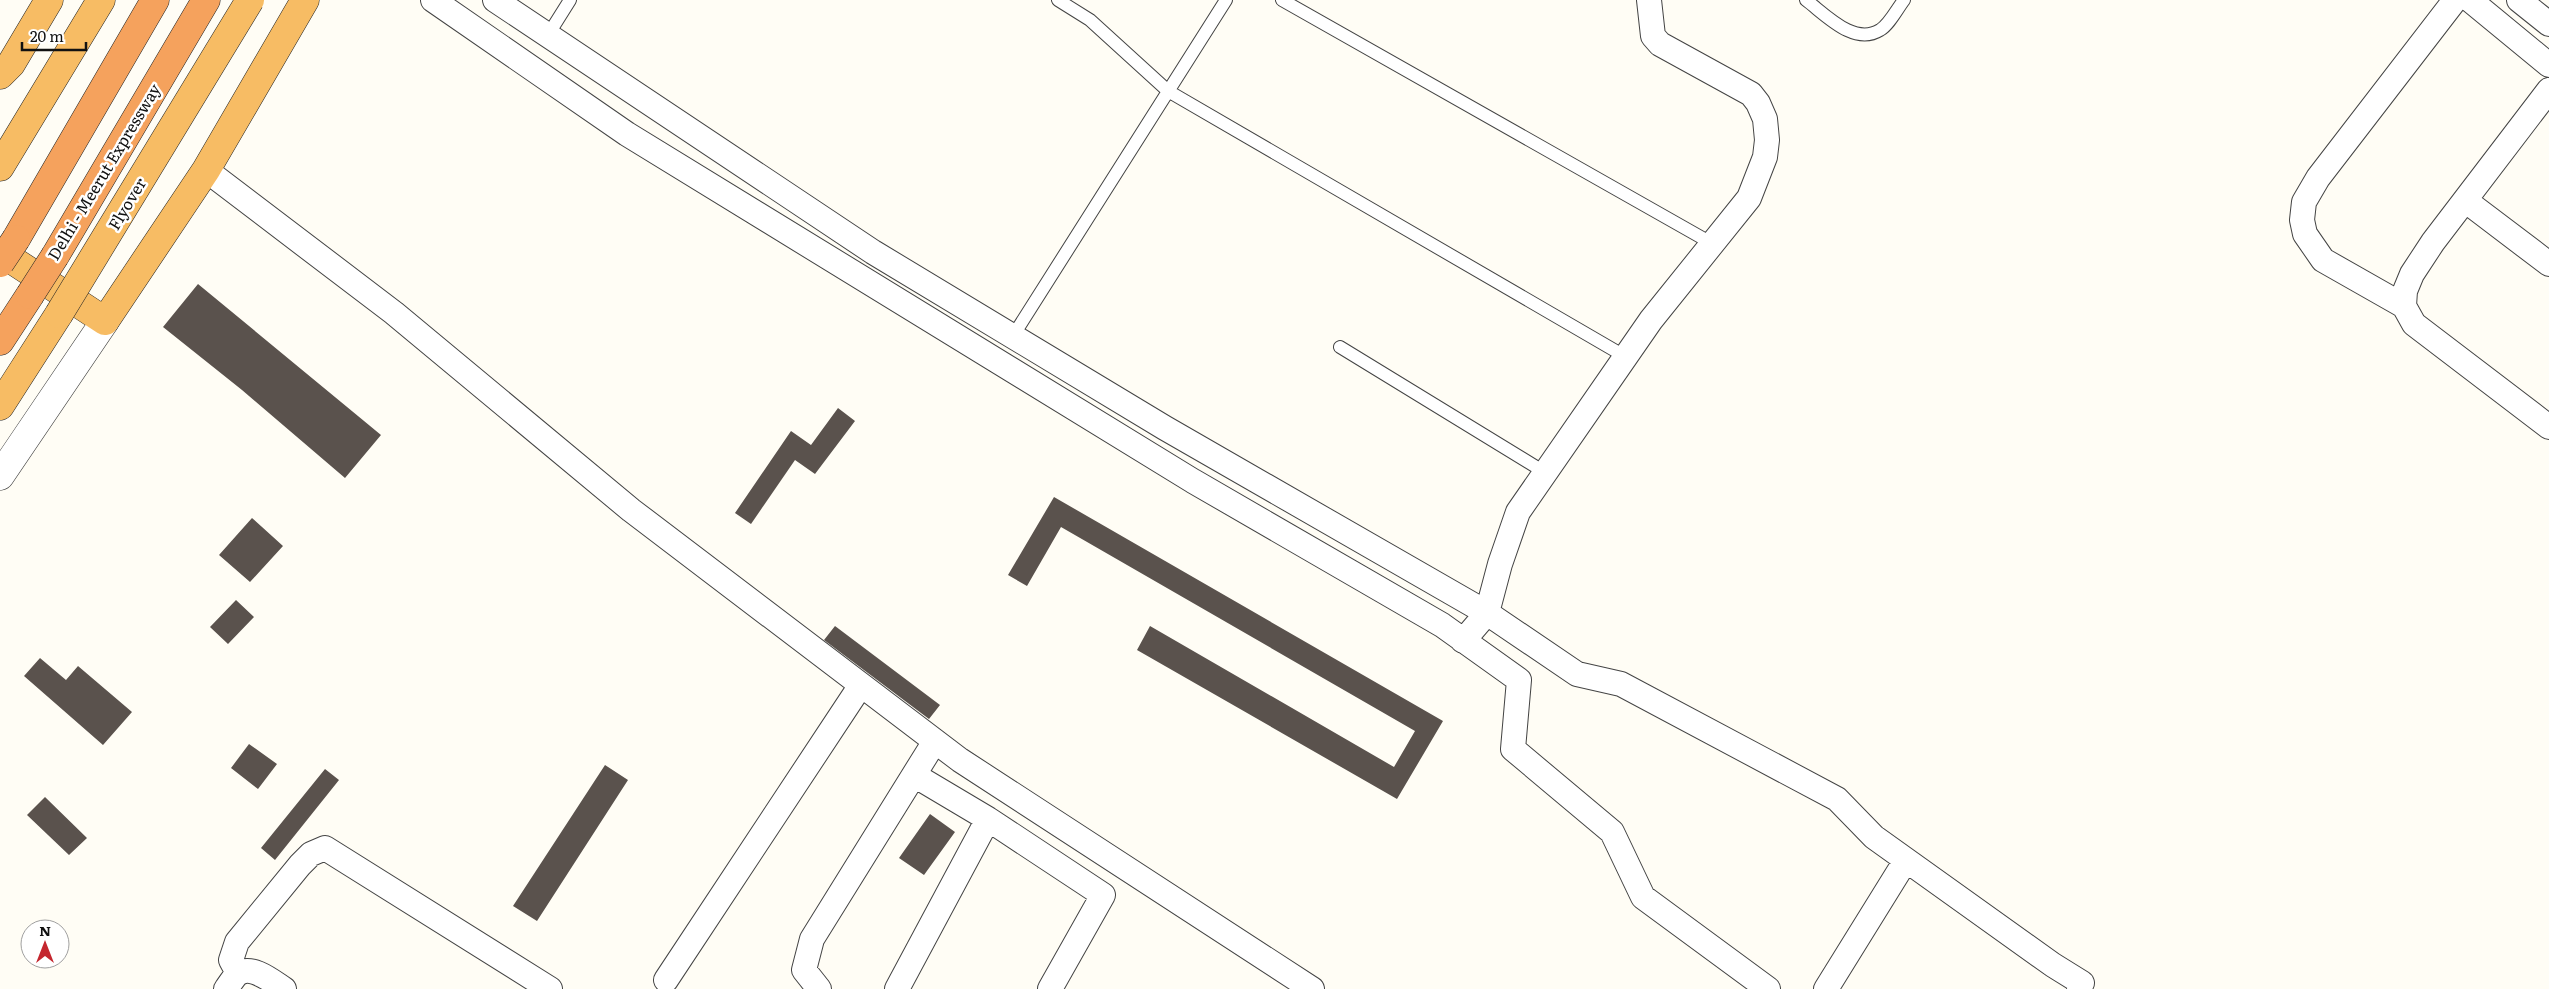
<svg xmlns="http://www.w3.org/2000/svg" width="2549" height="989" font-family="Literata,serif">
<rect width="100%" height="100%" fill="#fffdf5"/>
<path fill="#5a524d" d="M198,284L381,435L345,478L242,390L163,327Z
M838,408L855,421L815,474L795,460L751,524L735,513L791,431L811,445Z
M1054,497L1443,721L1397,799L1137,650L1150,626L1394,767L1415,731L1061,527L1027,586L1008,575Z
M252,518L283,546L250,582L219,555Z
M236,600L254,617L228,644L210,627Z
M835,626L940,705L929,719L824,640Z
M40,658L66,680L78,666L132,712L103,745L24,676Z
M249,744L277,764L258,789L231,768Z
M605,765L628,780L537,921L513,906Z
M325,769L339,780L275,860L261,848Z
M45,797L87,838L69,855L27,815Z
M930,814L955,832L924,875L899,858Z"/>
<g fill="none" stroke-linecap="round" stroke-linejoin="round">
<defs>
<path id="service" d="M1058,0L1090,20L1168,91L1626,357
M1282,0L1713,244
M1806,0C1826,15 1854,46 1880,30C1889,25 1897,9 1904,0
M548,35L570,0
M1013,336L1226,0
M1340,347L1546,473"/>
<path id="minor" d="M433,0L627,134L1193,481L1442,625L1519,680L1513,749L1612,832L1643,897L1768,989
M495,0L873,252L1165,428L1487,613L1577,674L1621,684L1837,799L1874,837L2053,965L2082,983L2079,989
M2470,0L2549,65
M2519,0L2549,24
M2549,90L2433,242L2412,274L2405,291L2404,306L2414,324L2549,427
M206,170L394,313L631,510L960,760L1312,989
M2466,201L2549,264
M2404,306L2323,260L2305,234L2302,220L2304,202L2318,178L2455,0
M1463,641L1487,613L1500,564L1518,512L1651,320L1749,198L1765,157L1767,140L1765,119L1758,103L1751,94L1660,44L1653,36L1649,0
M914,775L988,819L1103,895L1050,989
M238,973L231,960L237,942L300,865L311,854L325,848L550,989
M666,980L861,685
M226,989C230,984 234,976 239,973C253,965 273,982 284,989
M819,989L804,970L812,939L935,741
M897,989L988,819
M1826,989L1906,860"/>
<path id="tertiary" d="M0,476L105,321"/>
<path id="trunk" d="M0,75L11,64L49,0
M0,167L101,0
M0,252L105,321L206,170L305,0
M0,406L59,314"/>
<path id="motorway" d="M16,239L155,0
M55,256L206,0
M0,341L30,295"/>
</defs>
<use href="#service" stroke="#444" stroke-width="14"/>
<use href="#minor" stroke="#444" stroke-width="26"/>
<use href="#tertiary" stroke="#444" stroke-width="29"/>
<use href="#trunk" stroke="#222" stroke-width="29"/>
<use href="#motorway" stroke="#222" stroke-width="29"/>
<use href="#service" stroke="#fff" stroke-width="12"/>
<use href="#minor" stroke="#fff" stroke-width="24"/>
<use href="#tertiary" stroke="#fff" stroke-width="28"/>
<use href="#trunk" stroke="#f7bc64" stroke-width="28"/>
<use href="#motorway" stroke="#f5a25d" stroke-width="28"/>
<defs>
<path id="trunk-bridge" d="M59,314L250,0"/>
<path id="motorway-bridge" d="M0,263L16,239
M30,295L55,256"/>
</defs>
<use href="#trunk-bridge" stroke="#222" stroke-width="29" stroke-linecap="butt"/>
<use href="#motorway-bridge" stroke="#222" stroke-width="29" stroke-linecap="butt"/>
<use href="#trunk-bridge" stroke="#f7bc64" stroke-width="28"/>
<use href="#motorway-bridge" stroke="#f5a25d" stroke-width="28"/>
</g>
<g text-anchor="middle" stroke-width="5" stroke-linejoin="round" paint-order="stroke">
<g font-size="16" fill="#111" stroke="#fff">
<text transform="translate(104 172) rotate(-59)" y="6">Delhi - Meerut Expressway</text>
<text transform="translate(127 204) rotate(-59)" y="6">Flyover</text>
</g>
</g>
<g transform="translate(45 944)"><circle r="24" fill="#ffffff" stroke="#a0a0a0"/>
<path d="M0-4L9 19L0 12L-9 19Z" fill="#c4262e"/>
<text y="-8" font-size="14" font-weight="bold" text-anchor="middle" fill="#111111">N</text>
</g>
<path d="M22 42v8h64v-8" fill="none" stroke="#111111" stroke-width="2.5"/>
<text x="30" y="42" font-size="15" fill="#111111" stroke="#ffffff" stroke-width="4" paint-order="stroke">20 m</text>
</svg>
